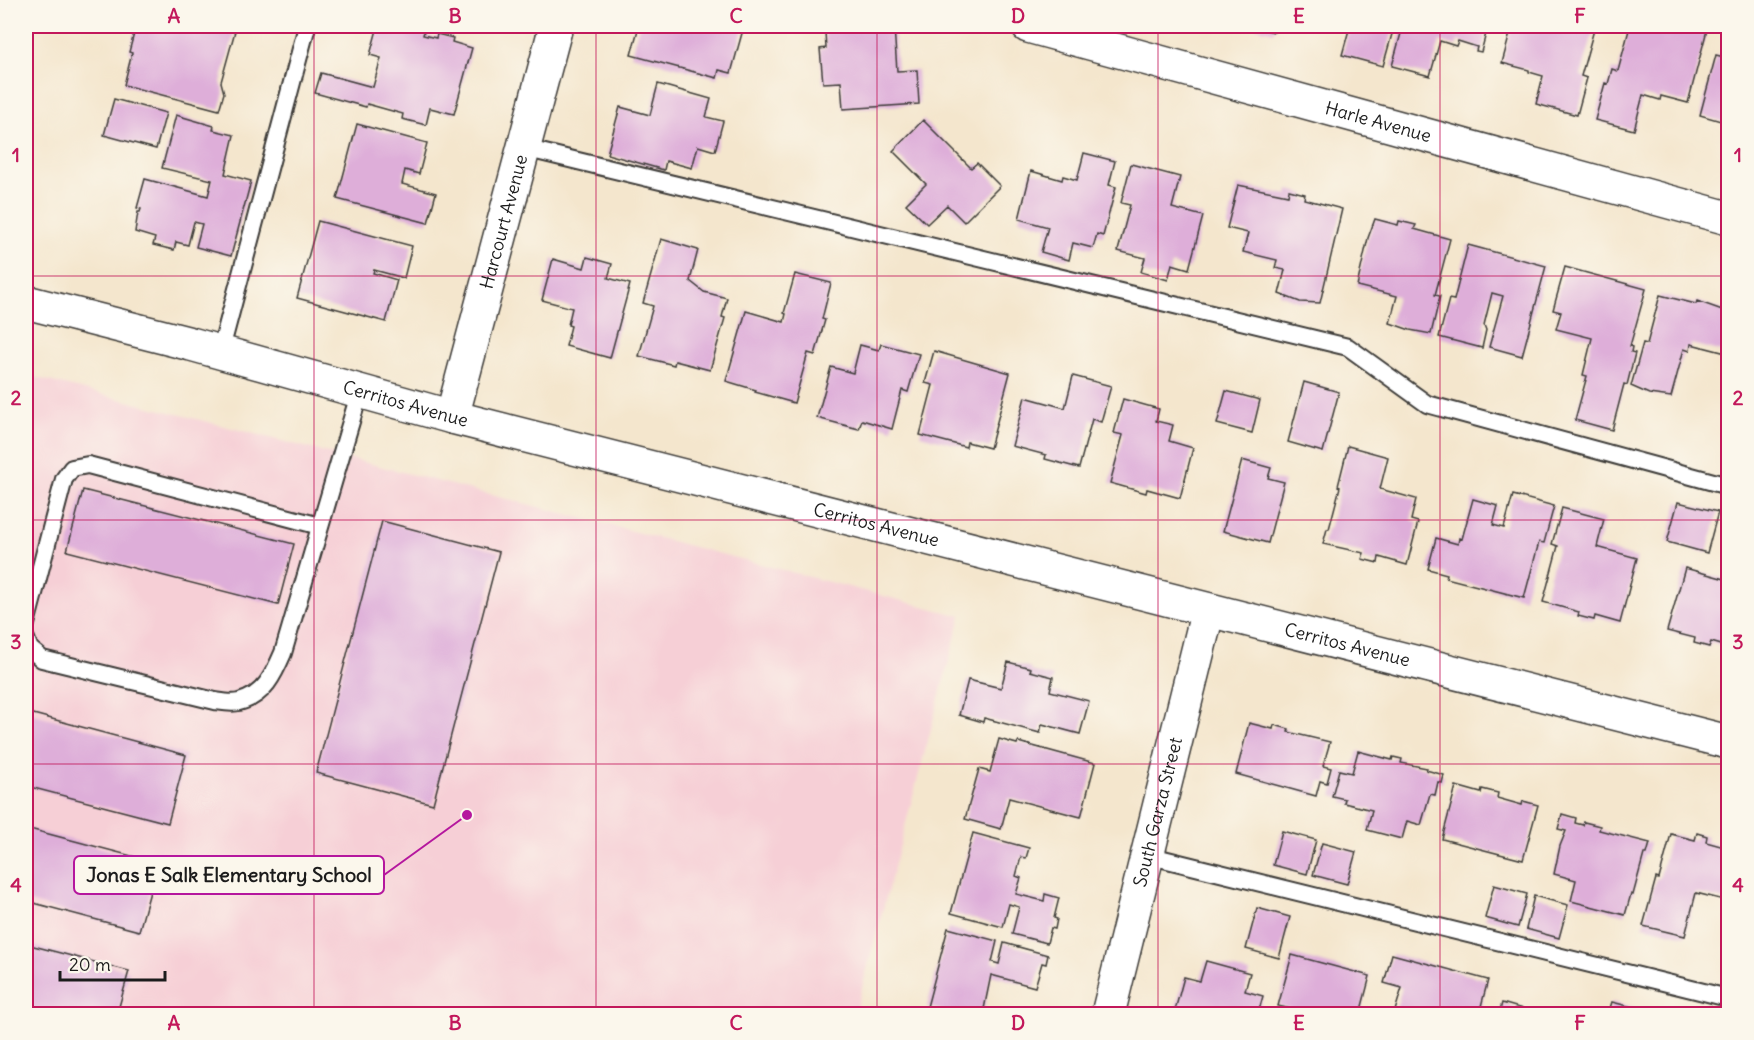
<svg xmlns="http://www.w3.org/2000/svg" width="1754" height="1040" font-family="Delius,sans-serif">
<rect width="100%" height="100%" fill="#fbf7ec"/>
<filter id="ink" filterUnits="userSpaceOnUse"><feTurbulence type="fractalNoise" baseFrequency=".0167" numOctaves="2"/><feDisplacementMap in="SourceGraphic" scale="12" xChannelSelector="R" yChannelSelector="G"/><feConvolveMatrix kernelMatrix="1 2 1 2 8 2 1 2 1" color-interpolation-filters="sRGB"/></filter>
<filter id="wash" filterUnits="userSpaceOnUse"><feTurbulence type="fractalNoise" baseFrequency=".008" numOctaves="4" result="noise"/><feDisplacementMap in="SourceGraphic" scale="24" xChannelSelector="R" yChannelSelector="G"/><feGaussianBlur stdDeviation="1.35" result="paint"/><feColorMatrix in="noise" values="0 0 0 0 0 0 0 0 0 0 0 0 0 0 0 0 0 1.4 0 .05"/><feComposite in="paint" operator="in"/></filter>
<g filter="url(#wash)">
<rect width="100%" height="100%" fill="#f4e6cd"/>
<path fill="#f6cfd6" d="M26,375L961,616L855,1014H26Z"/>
<g id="blocks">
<path fill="#deaed9" d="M136,26H175L188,29L189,26H213L235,31L221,82L224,93L219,110L124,85L132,53L129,52Z
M378,26L390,28V26H418L425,27L423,35L436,38L437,34L453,38L452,42L472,48L454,114L430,108L426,125L402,119L403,114L367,104L366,107L315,93L321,73L373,87L381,58L370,55Z
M428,26H444L443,30Z
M639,26H744L731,73L719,70L717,78L631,55Z
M1251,26H1276L1274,32Z
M1350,26L1394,27L1383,66L1342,55Z
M1403,26L1408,27V26H1488L1481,52L1476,51L1477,47L1458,41L1456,46L1440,41L1430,76L1392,66Z
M1512,26H1595L1581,76L1587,78L1577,115L1536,104L1543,76L1529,72V70L1502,63Z
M1630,26H1708L1688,103L1661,96L1660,100L1643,95L1634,130L1595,120L1605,83L1608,84L1612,69L1618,71Z
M894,27L897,71L917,70L919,104L843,109L841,82L823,83L820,49L826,48L825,32Z
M1716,55L1728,58V122L1725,121L1724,122L1700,115Z
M658,84L711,99L706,117L723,121L715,151L698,146L692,168L666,161L664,170L607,154L620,107L650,115Z
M114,99L166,113L156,149L104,135Z
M176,115L214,126L213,130L234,135L225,174L251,181L231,256L196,247L202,224L194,222L188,245L176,242L174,250L153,245L155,238L135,232L138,212H140L141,209L137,208L145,179L208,196L212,180L162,168Z
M923,120L971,168L977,163L1000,186L964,222L947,205L927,224L906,204L926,184L893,151Z
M357,124L427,143L419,174L405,170L402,184L436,193L428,223L337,199Z
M1084,153L1115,161L1109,185L1116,187L1103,236L1097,234L1093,248L1073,243L1069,260L1041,252L1048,227L1019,219L1031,171L1062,180L1063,176L1077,180Z
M1131,164L1180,177L1172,208L1203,216L1189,269L1172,264L1168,280L1141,272L1145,258L1118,251L1130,205L1121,203Z
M1238,185L1288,195L1289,190L1305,194L1304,199L1342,209L1320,303L1300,302L1279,294L1285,270L1275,268L1277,260L1243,252L1248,233L1227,228Z
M1375,219L1398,225L1399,221L1416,225L1414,229L1450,239L1435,295L1440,296L1431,334L1410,330L1390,323L1397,296L1357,286L1368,238Z
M318,221L412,246L404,278L374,270L373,273L397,280L386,322L297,298Z
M661,239L698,250L690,281L704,292L727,298L722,317L725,318L710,370L675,361L674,365L639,356L653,306L643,303Z
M1468,245L1546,266L1522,356L1489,347L1503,296L1492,293L1484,325L1486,330L1482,348L1439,337L1449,299L1454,300Z
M587,257L612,264L608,278L630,284L610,358L566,346L571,326L568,325L572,308L542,300L553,259L584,268Z
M1565,267L1646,289L1630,346L1632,347L1631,352L1635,353L1627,385L1624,384L1612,430L1575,420L1587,376L1583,375L1592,338L1556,329L1561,312L1553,310Z
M795,274L831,283L822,319L825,320L815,355L808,353L794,403L755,392L756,390L726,381L746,311L784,322L786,314L784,313Z
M1660,295L1696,304L1697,301L1728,312V345L1726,353L1691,344L1690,351L1684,349L1671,397L1649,394L1631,386L1643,343L1647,344Z
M881,344L919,354L908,392L902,390L892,429L862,420L859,429L817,418L831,367L853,373L860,345L879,350Z
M934,351L1010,373L990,448L967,442L966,447L920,435L933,385L925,383Z
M1073,376L1111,386L1101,422L1092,419L1079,468L1045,459L1046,455L1012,446L1025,397L1065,408Z
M1304,382L1339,392L1323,452L1288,442Z
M1226,391L1260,400L1252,433L1217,424Z
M1123,399L1159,409L1156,421L1173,425L1169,441L1193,448L1180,498L1147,489L1146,493L1110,483L1123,435L1114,433Z
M1348,446L1388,457L1380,489L1416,499L1411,520L1418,522L1407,565L1379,557L1378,563L1362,559L1364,553L1323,544L1327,529H1329L1340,487L1338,486Z
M1242,460L1271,468L1268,478L1284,482L1268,543L1223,531Z
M83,490L294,544L278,605L67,551Z
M1513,495L1554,506L1544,543L1539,542L1524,598L1446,578L1447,574L1428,569L1436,538L1458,544L1459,538L1462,539L1473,499L1498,506L1493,525L1504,528Z
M1678,502L1718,512L1707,553L1667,542Z
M1562,508L1604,519L1597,547L1637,558L1620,623L1595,616L1594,620L1578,616L1579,612L1543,602L1558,546L1552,544Z
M382,521L499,552L433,804L316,773Z
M1685,568L1725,579L1728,569V647L1711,642L1709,647L1694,643L1695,638L1667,631Z
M1008,662L1031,668L1030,671L1053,677L1050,691L1089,701L1080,734L1042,724L1040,733L984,718L983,722L959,715L968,680L1001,688Z
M26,712L186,755L168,823L26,786Z
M1249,723L1273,729L1274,725L1289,729L1288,732L1330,742L1323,766L1331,768L1327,783L1320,781L1316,796L1236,774Z
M999,739L1017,744L1018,742L1095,763L1081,817L1009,798L1001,829L965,819L979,769L990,772Z
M1358,751L1392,760L1393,757L1402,759L1401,763L1427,768L1426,770L1444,775L1442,783L1438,782L1435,795L1430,794L1421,825L1407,821L1402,839L1367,830L1372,810L1344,803L1345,799L1332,796L1339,770L1352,773Z
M1456,786L1481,793L1482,789L1498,793L1497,798L1522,805L1523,801L1538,805L1523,860L1442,839Z
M1562,814L1576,818L1575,823L1583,825L1584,822L1600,826L1599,830L1650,843L1647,854H1644L1633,895L1631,894L1625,915L1571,901L1576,880L1554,874L1560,846L1566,831L1558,829Z
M26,828L158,863L139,931L26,901Z
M1282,831L1316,840L1307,874L1273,865Z
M973,833L1029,848L1026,858L1021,857L1016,876L1021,878L1016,894L1044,901L1045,894L1059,898L1054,918L1057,919L1055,929L1051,928L1047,943L1012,934L1019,907L1009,904L1003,927L951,913Z
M1697,833L1707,836L1706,842L1728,848V901L1696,893L1685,936L1643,926L1656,878L1659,879L1671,834L1695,840Z
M1322,843L1356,852L1347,884L1313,875Z
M1494,885L1527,894L1518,927L1485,918Z
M1534,896L1568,905L1559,938L1526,929Z
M1257,908L1290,917L1279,958L1246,949Z
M948,928L997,941L992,962L999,964L1004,943L1048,955L1046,964L1042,963L1035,987L991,975L983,1014H956L927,1007Z
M26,944L129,971L117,1014H26Z
M1392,954L1488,980L1479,1014H1394L1402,988L1384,983Z
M1292,955L1370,976L1360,1014H1298L1299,1011L1278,1006Z
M1206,961L1250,973L1245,991L1263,996L1258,1014H1174L1184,977L1200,981Z
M1612,1002L1644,1010L1643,1014H1608Z
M1502,1003L1540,1014H1499Z"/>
</g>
</g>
<g filter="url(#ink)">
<use href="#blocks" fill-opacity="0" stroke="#3c3a37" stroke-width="1.5"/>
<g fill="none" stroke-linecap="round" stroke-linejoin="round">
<defs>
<path id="lane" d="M524,148L1348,347L1427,404L1728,486
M220,353L307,26
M26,624L64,479L72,468L88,465L320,526
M26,639L30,649L42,659L215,701C222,702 232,704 239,702C264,696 274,674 283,653L360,391
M1147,855L1728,998"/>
<g id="street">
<path id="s1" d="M1028,26L1728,218"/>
<path id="s2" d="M452,417L556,26"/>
<path id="s3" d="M1108,1014L1208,610"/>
</g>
<g id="secondary">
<path id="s4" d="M26,302L191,344L452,417L1728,742"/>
</g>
</defs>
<use href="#lane" stroke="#3c3a37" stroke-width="20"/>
<use href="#street" stroke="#3c3a37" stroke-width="36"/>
<use href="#secondary" stroke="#3c3a37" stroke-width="36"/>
<use href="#lane" stroke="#fff" stroke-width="16"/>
<use href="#street" stroke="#fff" stroke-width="33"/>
<use href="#secondary" stroke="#fff" stroke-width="33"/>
</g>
</g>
<path fill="none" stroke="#c2185b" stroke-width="1.5" stroke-opacity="0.55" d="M314,26V1014M596,26V1014M877,26V1014M1158,26V1014M1440,26V1014M26,276H1728M26,520H1728M26,764H1728"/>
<g text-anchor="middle" stroke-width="6" stroke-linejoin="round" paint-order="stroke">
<g font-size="18" fill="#1c1c1c" stroke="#fbf7ec">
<text dy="6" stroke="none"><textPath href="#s1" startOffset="363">Harle Avenue</textPath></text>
<text dy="6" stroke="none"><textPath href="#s2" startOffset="202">Harcourt Avenue</textPath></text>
<text dy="6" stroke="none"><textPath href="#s4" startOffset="393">Cerritos Avenue</textPath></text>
<text dy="6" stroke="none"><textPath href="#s4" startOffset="879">Cerritos Avenue</textPath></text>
<text dy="6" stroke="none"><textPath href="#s4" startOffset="1365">Cerritos Avenue</textPath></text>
<text dy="6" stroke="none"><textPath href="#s3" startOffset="208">South Garza Street</textPath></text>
</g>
</g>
<path fill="none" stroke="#b5179e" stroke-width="2" d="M467 815L384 875"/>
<circle fill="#b5179e" stroke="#fbf7ec" stroke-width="2" cx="467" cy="815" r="6"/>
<rect fill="#fbf7ec" stroke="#b5179e" stroke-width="2" x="74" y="856" width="310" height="38" rx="6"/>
<g font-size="20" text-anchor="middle" font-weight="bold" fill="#1c1c1c">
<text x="229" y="882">Jonas E Salk Elementary School</text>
</g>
<rect width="1754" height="1040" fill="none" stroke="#fbf7ec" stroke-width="66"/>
<path d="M60 971v9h105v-9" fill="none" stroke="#1c1c1c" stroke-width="3"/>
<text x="69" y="971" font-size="18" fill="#1c1c1c" stroke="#fbf7ec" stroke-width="4.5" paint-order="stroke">20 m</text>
<rect x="33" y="33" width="1688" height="974" fill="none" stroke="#c2185b" stroke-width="2"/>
<g font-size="20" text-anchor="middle" font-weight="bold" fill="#c2185b">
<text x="174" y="23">A</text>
<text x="455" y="23">B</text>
<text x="736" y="23">C</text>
<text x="1018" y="23">D</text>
<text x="1299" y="23">E</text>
<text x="1580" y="23">F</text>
<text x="16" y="162">1</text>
<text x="1738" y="162">1</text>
<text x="16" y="405">2</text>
<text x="1738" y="405">2</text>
<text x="16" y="649">3</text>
<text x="1738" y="649">3</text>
<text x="16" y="892">4</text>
<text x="1738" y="892">4</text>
<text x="174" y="1030">A</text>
<text x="455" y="1030">B</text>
<text x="736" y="1030">C</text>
<text x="1018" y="1030">D</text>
<text x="1299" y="1030">E</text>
<text x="1580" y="1030">F</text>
</g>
</svg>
